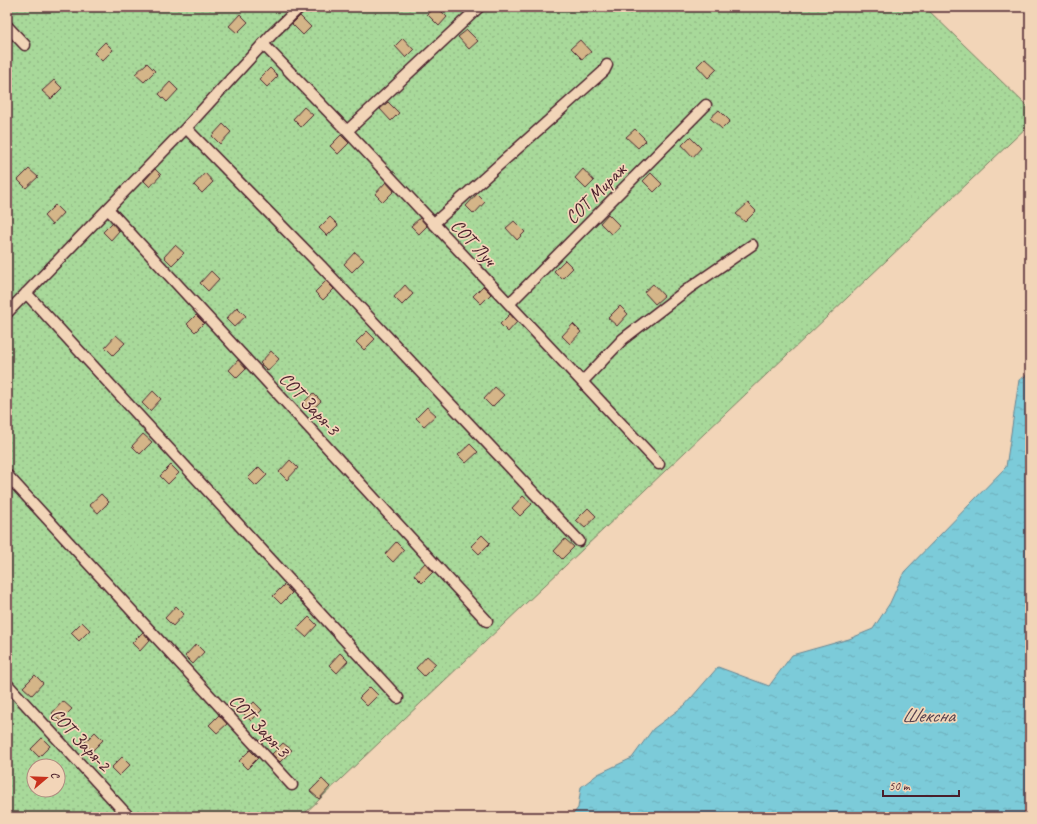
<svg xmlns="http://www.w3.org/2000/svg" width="1037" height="824" font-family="Caveat,sans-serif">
<defs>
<pattern id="park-dots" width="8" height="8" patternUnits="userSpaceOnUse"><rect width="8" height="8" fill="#a8d99a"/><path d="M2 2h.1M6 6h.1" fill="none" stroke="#92ba85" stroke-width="1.8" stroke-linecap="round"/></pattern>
<pattern id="water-ripples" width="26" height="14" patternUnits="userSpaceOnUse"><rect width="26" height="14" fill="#7ccbd9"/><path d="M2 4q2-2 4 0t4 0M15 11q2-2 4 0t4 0" fill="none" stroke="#6daeba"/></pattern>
</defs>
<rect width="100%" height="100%" fill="#f2d5b8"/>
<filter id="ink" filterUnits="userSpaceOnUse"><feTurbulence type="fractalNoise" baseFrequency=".025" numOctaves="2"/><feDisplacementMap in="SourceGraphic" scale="8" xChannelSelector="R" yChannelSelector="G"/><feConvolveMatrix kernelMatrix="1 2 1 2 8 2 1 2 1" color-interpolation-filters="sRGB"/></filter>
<g filter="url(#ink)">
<path fill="url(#park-dots)" stroke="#797c62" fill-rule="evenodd" d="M7,7H925L1030,109V124L301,817H7ZM34,766H58V790H34Z"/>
<path fill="url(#water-ripples)" stroke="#688693" d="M1030,373V817H571L578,808L581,787L598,774L632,758L653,729L685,705L718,667L769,686L792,655L849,639L873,629L890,603L904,572L1006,467L1019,380Z"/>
<path fill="#d4b588" stroke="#4a1f2b" d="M435,7H437L447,17L439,26L427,14Z
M240,14L248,22L237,33L229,26Z
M300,16L311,27L303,35L292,24Z
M467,30L478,41L469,49L458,37Z
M403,38L414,50L406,58L395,46Z
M580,40L591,52L582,59L571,48Z
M105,42L113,50L102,61L94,53Z
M705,58L717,69L708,78L697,66Z
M147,63L155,71L144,82L135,74Z
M270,68L278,76L267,87L259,79Z
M54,80L62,88L51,99L42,91Z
M170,82L178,90L167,102L159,94Z
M388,102L399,113L391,121L380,109Z
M304,107L313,115L301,127L293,119Z
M719,110L730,121L722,129L710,118Z
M223,124L231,132L220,144L212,136Z
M635,129L646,140L638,148L626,137Z
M341,135L349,143L338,154L330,146Z
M690,137L701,148L693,157L682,145Z
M29,169L38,177L26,188L18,180Z
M155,169L161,175L150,187L144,181Z
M583,169L594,181L586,189L575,178Z
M205,173L213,182L202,193L194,185Z
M651,173L662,184L654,192L643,181Z
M386,182L394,191L383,202L375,194Z
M477,194L485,202L474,214L466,206Z
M748,203L756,211L745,222L736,214Z
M55,205L63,213L52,225L44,216Z
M608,214L620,226L611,234L600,223Z
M330,217L338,225L327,236L319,228Z
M420,218L427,226L419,234L411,226Z
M514,221L525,232L517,240L506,228Z
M112,223L119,231L111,240L103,232Z
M175,245L184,253L172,265L164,257Z
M355,252L364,260L352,272L344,264Z
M565,260L573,268L562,279L554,271Z
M211,271L219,279L208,291L200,283Z
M326,281L334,289L323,300L315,292Z
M653,284L664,296L655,304L644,292Z
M405,285L413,294L402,305L394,297Z
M483,286L491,294L481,304L473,296Z
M620,306L628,314L617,326L608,318Z
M237,307L246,316L234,327L226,319Z
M510,314L517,322L508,332L500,324Z
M196,315L204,323L195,332L187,324Z
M573,324L581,332L570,344L562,336Z
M367,331L375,339L364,350L356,342Z
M116,335L125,343L113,355L105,347Z
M271,351L279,359L268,371L260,363Z
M238,360L246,369L237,378L229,370Z
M495,387L504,395L492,407L484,399Z
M153,391L161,399L150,411L142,403Z
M313,393L321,401L310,412L302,404Z
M427,407L436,415L424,426L416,418Z
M143,434L152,442L140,454L132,446Z
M470,444L478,452L466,463L458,455Z
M290,460L298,468L287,480L279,472Z
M171,465L179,473L168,484L160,476Z
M259,467L267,475L256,486L248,478Z
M101,494L109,502L98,513L89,505Z
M523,496L532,504L520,516L512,508Z
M588,508L596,516L585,528L576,520Z
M482,535L490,543L479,554L471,546Z
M565,539L574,547L562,559L554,551Z
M396,542L404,550L393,562L385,554Z
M425,563L433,572L422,583L414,575Z
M284,585L292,593L281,604L273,596Z
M176,606L184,614L173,626L165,618Z
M309,617L317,625L306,637L297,629Z
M82,622L90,630L79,641L71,633Z
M143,632L150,640L140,651L132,643Z
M196,644L204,652L193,664L185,656Z
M340,653L348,661L337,673L329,665Z
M427,656L436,664L424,676L416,668Z
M35,675L43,683L32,695L23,687Z
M370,687L378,695L367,706L359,698Z
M63,701L72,709L60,721L52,713Z
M254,702L262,710L251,721L243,713Z
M219,715L227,724L217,733L209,725Z
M95,732L103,740L92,751L84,743Z
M42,738L50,746L39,757L31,749Z
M283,743L292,750L280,762L272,754Z
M250,750L258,758L247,769L239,761Z
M122,757L130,765L119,776L111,768Z
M322,779L330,787L319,799L310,791Z"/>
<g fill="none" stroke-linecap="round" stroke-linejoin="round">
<defs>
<path id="street" d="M7,26L25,45
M263,44L347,131L659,464
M186,128L322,267L579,541
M347,131L479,7
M108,209L487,621
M433,224L604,71L607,65
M26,293L398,698
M509,304L706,105
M7,313L186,128L273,33L300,7
M583,381L623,339L688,289L752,245
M7,475L292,785
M7,684L129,817"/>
</defs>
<use href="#street" stroke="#4a1f2b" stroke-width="13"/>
<use href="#street" stroke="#f2d5b8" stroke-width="10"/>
</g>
</g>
<g text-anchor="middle" stroke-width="3.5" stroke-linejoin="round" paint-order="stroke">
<g font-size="19" fill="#4a1f2b" stroke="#f2d5b8">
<text transform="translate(595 193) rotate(-45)" y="7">СОТ Мираж</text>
<text transform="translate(474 242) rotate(47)" y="7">СОТ Луч</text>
<text transform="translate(310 403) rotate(47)" y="7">СОТ Заря-3</text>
<text transform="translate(260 725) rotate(47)" y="7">СОТ Заря-3</text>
<text transform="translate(81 739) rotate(47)" y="7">СОТ Заря-2</text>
</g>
<g font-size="20" font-style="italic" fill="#54414e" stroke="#f2d5b8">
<text x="928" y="722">Шексна</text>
</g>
</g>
<rect width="1037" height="824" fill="none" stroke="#f2d5b8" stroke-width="24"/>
<rect x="12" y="12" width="1013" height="800" fill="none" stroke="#4a1f2b" stroke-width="1.5" filter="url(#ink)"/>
<g transform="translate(46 778) rotate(71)"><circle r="19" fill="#f2d5b8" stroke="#af8c80"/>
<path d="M0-3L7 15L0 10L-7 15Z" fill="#c8321e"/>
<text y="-6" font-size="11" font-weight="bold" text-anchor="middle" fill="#4a1f2b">С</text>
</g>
<path d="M883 790v6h76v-6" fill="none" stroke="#4a1f2b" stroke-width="2"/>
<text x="889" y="790" font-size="12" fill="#4a1f2b" stroke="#f2d5b8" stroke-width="3" paint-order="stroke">50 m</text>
</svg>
